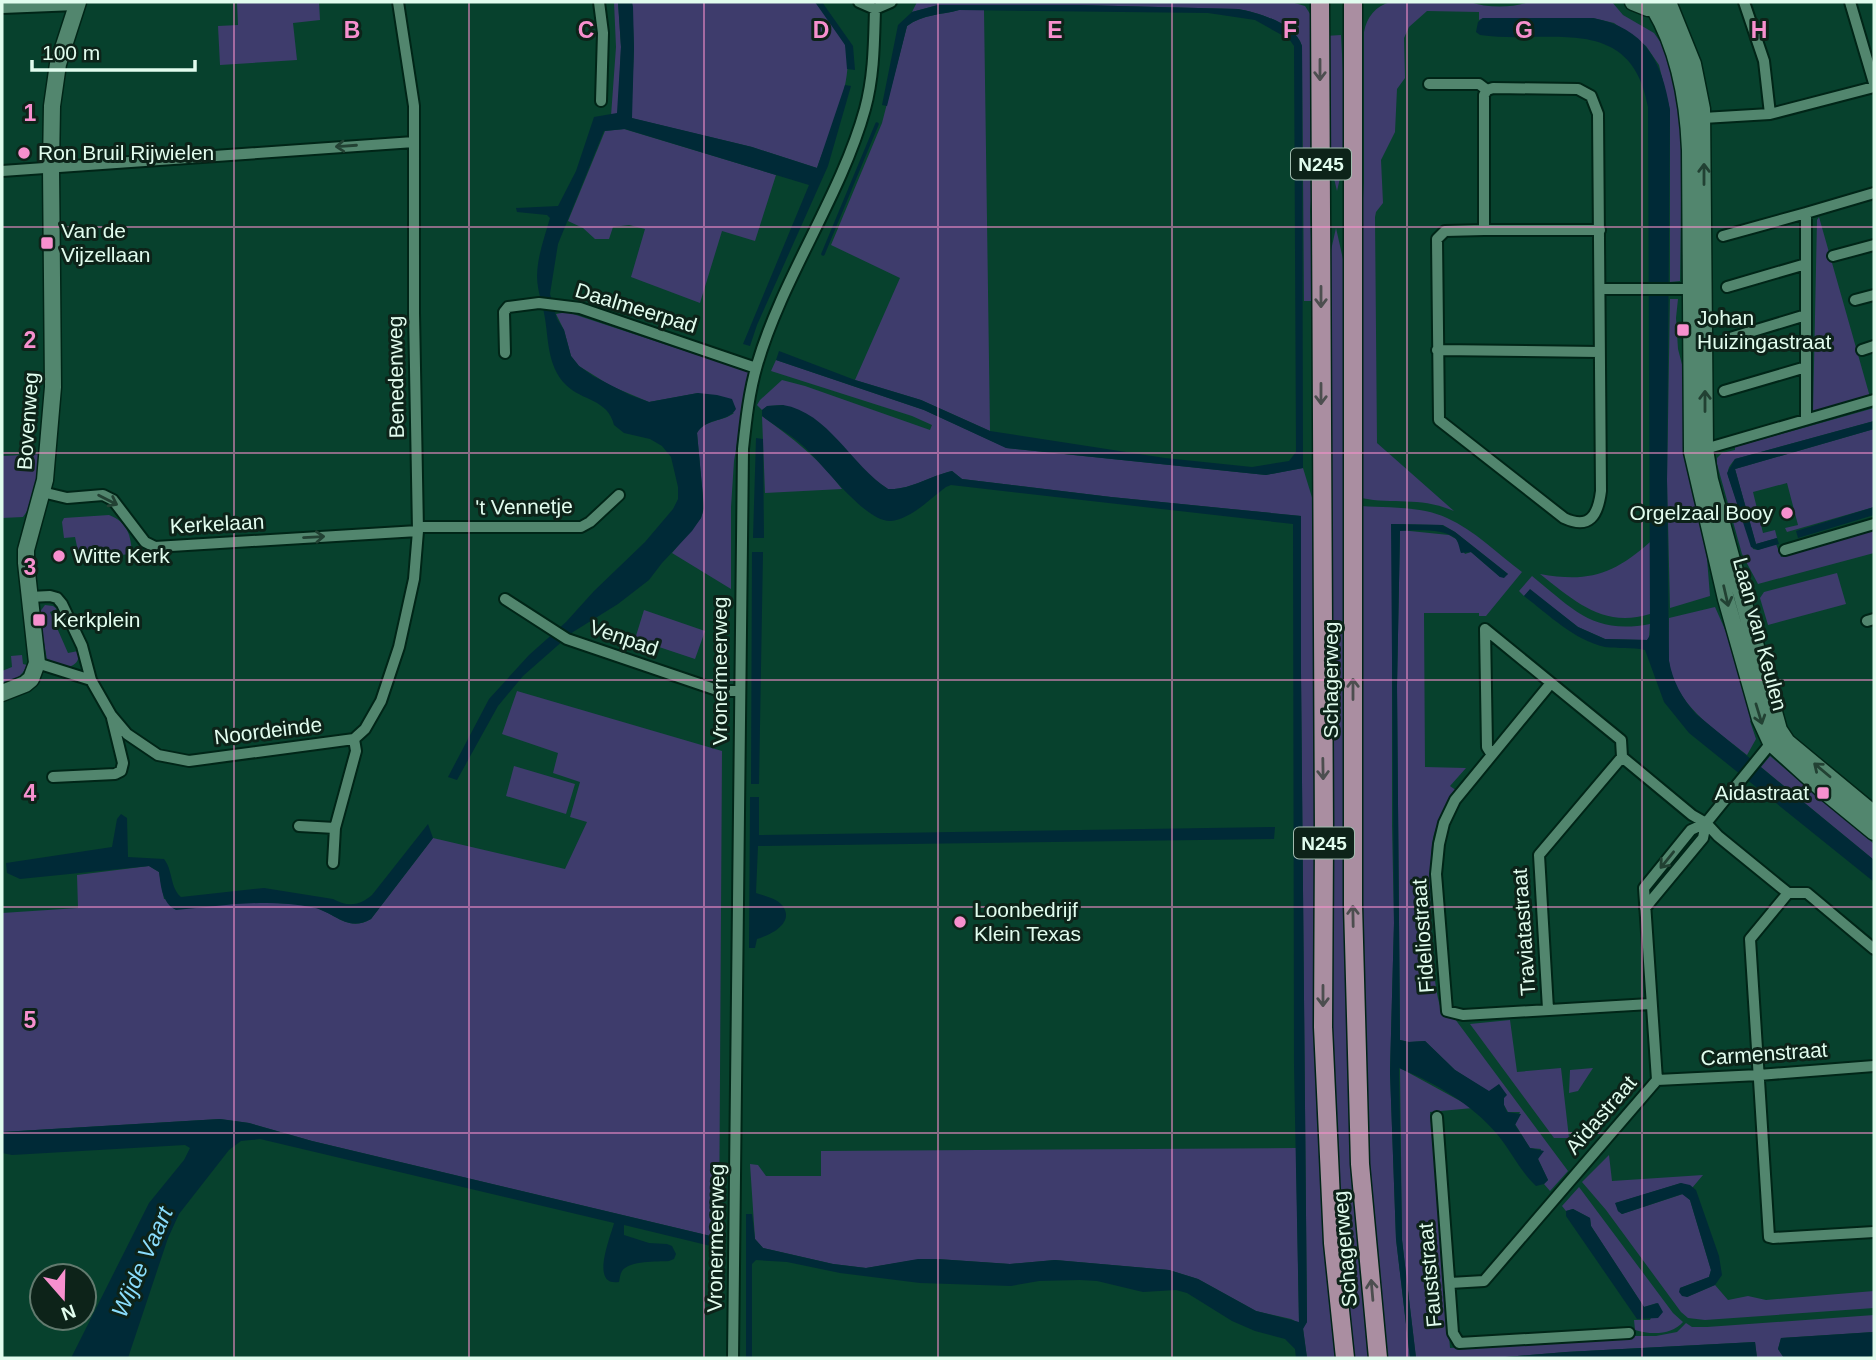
<svg xmlns="http://www.w3.org/2000/svg" width="1876" height="1360" font-family="Arial,sans-serif">
<rect width="100%" height="100%" fill="#07412d"/>
<path fill="#3e3c6c" d="M237,2H319L320,20L293,23L297,60L220,65L218,26L238,25Z
M614,2H618L621,47L618,114L611,116L616,47Z
M632,2H815C824,14 838,28 844,42C858,74 828,136 817,168L752,147L631,118L634,48Z
M917,2H1291L1305,6L1312,17L1314,174L1310,210L1313,301H1304L1302,46C1295,23 1259,13 1238,9L1078,5H938L912,12Z
M1391,2H1470C1487,8 1512,8 1529,2H1612L1623,15L1654,33L1666,50L1682,122L1680,281L1670,282V110L1659,65L1646,46L1614,23L1593,18H1483L1479,20V12L1427,11L1409,27L1404,38L1405,78L1397,89L1395,132L1381,160L1383,203L1376,212L1375,217L1377,443L1454,511C1418,496 1396,505 1361,498L1360,243L1364,183V32C1367,17 1375,6 1391,2Z
M959,10H984L990,431L921,400L855,380L900,278L831,245L882,123L907,26C923,14 941,15 959,10Z
M1341,35L1347,148L1337,191L1327,149L1325,36Z
M624,129L776,175L755,241L722,231L700,303L631,277L645,229L629,225L613,227L609,239H595L583,228L568,221L605,131Z
M1819,217L1870,397L1813,413L1817,220Z
M1336,228L1347,277L1352,1157L1358,1256L1369,1358H1350L1339,1252L1328,963L1327,268Z
M1670,299H1678L1676,318L1678,349L1685,376L1684,456L1706,546L1710,596L1670,608L1667,480Z
M567,312L749,372L734,461L731,507V589L672,553L701,518L704,508L697,433C705,419 723,422 734,413L698,393L649,402L611,386L579,366L571,356L564,330L556,314Z
M776,360L924,410L1007,448L1266,475L1303,468L1314,504C1314,647 1314,791 1315,934C1317,1075 1319,1218 1338,1358H1307L1303,1328L1307,1322L1301,674V516L1111,497L962,479L952,471C930,476 911,490 888,489L869,476L847,451L783,405L768,406L762,410L757,405L760,400L782,380L805,386L930,430L932,425L912,416L771,371Z
M1874,408V421L1735,459C1730,465 1727,469 1728,476L1753,549L1758,550L1776,544L1781,557L1874,530V553L1758,584L1742,554L1717,464V458L1722,453L1735,450V447Z
M762,416C792,438 820,459 842,489L765,493Z
M1874,429V507L1787,532L1785,528L1798,525L1787,483L1753,492L1763,533L1775,530L1777,538L1756,544L1735,469Z
M43,454C39,476 37,499 23,517L2,518V456Z
M1361,506C1389,508 1422,506 1447,518C1474,530 1498,554 1522,572L1486,616H1479V613H1424L1425,767L1466,768L1450,786L1457,791C1448,804 1438,819 1434,834C1427,860 1430,989 1442,1010C1446,1016 1449,1017 1455,1019L1568,1171L1550,1191L1544,1184L1548,1180L1538,1159L1541,1149L1530,1148L1515,1124L1520,1112H1508L1504,1105L1499,1085L1489,1092L1455,1070L1425,1041L1409,1042L1400,1040L1397,686L1400,530L1449,535L1456,539L1465,554L1471,552L1500,577L1508,574L1455,532L1443,525L1392,524V825L1394,923L1390,1071L1396,1239L1410,1358H1384L1370,1198L1362,897Z
M109,515C128,522 131,536 132,554L82,558L79,556L75,537L64,538L62,522L64,518Z
M1650,542V614C1603,628 1576,602 1540,574C1589,583 1614,574 1650,542Z
M1837,573L1846,604L1768,625L1760,598L1764,592Z
M1532,576C1573,609 1593,635 1650,624L1649,638L1647,640L1605,639L1578,627L1530,590L1524,596L1519,591Z
M45,605L53,606L57,609L50,612L68,653L78,651C80,659 77,664 69,667L47,660L39,613Z
M1715,607L1731,643L1749,710L1754,719L1750,721L1756,739L1747,755C1715,729 1674,705 1669,661C1668,647 1669,632 1669,618Z
M644,610L705,631L695,659L635,639Z
M22,655L23,664L27,665C22,677 13,681 2,685V671L12,667L11,656Z
M517,691L722,751L719,1238L312,1141L249,1123L220,1119L2,1132V913L78,908L77,875L149,866L159,872L164,899L299,904C305,905 311,906 317,908C337,915 349,932 371,919L433,838L565,869L587,822L570,817L580,782L553,773L558,753L502,734Z
M1770,756L1874,844V860L1761,767Z
M514,766L575,784L566,814L506,796Z
M1510,1020L1517,1072L1561,1068L1569,1138H1554L1470,1024Z
M1400,1068L1473,1108L1430,1112L1450,1348L1625,1336H1656L1677,1332L1686,1323L1692,1327H1707L1874,1315V1332L1781,1338L1778,1349L1784,1358H1757L1755,1342L1566,1352L1494,1358H1416L1402,1240Z
M1593,1068L1578,1091L1569,1093L1570,1070Z
M1296,1148L1299,1323L1291,1319L1256,1311L1198,1279L1169,1270L1055,1260L1010,1264L937,1259L915,1260L866,1268L833,1264L763,1248L755,1239L750,1164L758,1165L766,1176H821V1151Z
M1609,1155L1612,1181L1703,1175L1692,1188L1681,1183L1616,1203L1618,1211L1622,1214L1683,1194L1690,1200L1711,1270L1709,1277L1680,1288L1687,1297L1715,1285L1728,1300L1748,1296L1766,1300L1874,1291V1308L1705,1320L1688,1318L1681,1312L1606,1210L1582,1182Z
M1579,1187L1673,1313L1683,1322C1672,1335 1651,1335 1635,1330L1634,1320H1650L1657,1303L1644,1307L1591,1226L1590,1218L1573,1209L1566,1211L1562,1206Z"/>
<path fill="#002a37" d="M618,2H632L633,7L634,48L632,118L752,147L817,168L845,85L851,86L828,166L757,325L750,346L743,344L809,185L625,129L604,131L558,244L550,294L557,319L564,330L571,356L579,366L593,376L630,395L649,402L698,393L717,395L732,399L736,409C727,423 706,417 697,433L704,508L701,518L692,531L662,563L649,580L618,604L573,632L523,676L498,706L457,780L448,777L489,699L529,655L566,622L594,591L645,542L673,509L678,499V487L671,457L662,446L650,439L624,433L614,425C608,399 582,401 566,385C546,365 549,337 544,313C543,305 539,295 538,287C534,265 544,239 550,218L547,215L517,212L516,208L558,206L576,171L594,117L617,113L621,47Z
M815,2H822L853,46L855,70L847,69L845,45Z
M938,5H1078L1238,9C1259,13 1295,23 1302,46L1303,468L1266,475L1006,448L924,410L776,360L779,351L855,380L921,400L990,431L1165,458L1252,467L1289,461L1296,452L1294,46L1289,39L1255,20L1208,13L959,10C941,15 923,14 907,26L887,106L882,105L898,25L912,12Z
M1483,18H1593C1645,28 1662,61 1670,110L1667,480L1669,661C1673,682 1682,698 1696,714L1874,860V882L1689,733L1664,702L1645,650C1632,647 1618,649 1605,647C1574,640 1549,615 1524,596L1530,589L1578,627L1605,639L1647,640L1650,635L1648,107C1631,11 1548,45 1480,35L1476,32L1478,22Z
M783,405C828,412 852,466 888,489C911,490 930,476 952,471L962,479L1111,497L1301,516V674L1307,1322L1303,1329L1307,1358H1296L1295,1349L1285,1339L1255,1331L1232,1321L1187,1293L1176,1290L1143,1292L1097,1281L1080,1280L1039,1281L1011,1286L920,1283L840,1273L787,1262L756,1260L752,1264V1358H746V1214H752L755,1239L763,1248L833,1264L866,1268L918,1259H937L1010,1264L1055,1260L1169,1270L1198,1279L1256,1311L1299,1322L1294,1066L1293,524L951,485L946,487C931,498 911,519 891,521C865,523 822,462 802,445C790,434 775,426 762,416V410L767,406Z
M1874,421V429L1735,469L1756,544L1777,538L1779,544L1758,550L1751,547L1727,473L1735,459Z
M756,438L763,439L764,538H753Z
M1874,507V515L1798,538L1796,531Z
M1391,524L1442,525L1455,532L1508,574L1504,578L1500,577L1471,552L1461,553C1459,548 1459,542 1455,538C1443,528 1414,530 1400,531L1397,686L1400,1040L1409,1042L1425,1041L1455,1070L1489,1091L1499,1084L1507,1095L1504,1098V1105L1507,1112L1521,1114L1515,1125L1530,1148L1544,1151L1538,1159L1548,1180L1544,1184L1536,1186C1520,1171 1511,1151 1497,1134C1472,1104 1435,1083 1399,1068L1402,1240L1416,1358H1410L1396,1239L1390,1073L1394,923Z
M752,552H763L759,784H751Z
M750,797H759V835L1275,827L1274,839L758,846L756,893C764,896 776,898 782,905C796,923 770,935 757,939L755,948H749Z
M121,814L127,818L128,857L164,859C173,870 170,888 181,897L264,888L333,899C348,907 359,906 372,895L428,824L433,838L371,919C347,933 334,911 311,907C267,898 221,906 176,910C162,903 161,887 159,872L149,866L20,879L7,873L6,863L112,847L117,819Z
M220,1119L249,1123L312,1141L719,1238V1248L624,1225V1235L649,1243L667,1244L672,1246L676,1254L674,1259L669,1261C657,1262 630,1260 622,1271C620,1274 620,1278 619,1282C589,1287 611,1236 614,1223L260,1139L241,1141L229,1150L179,1214L168,1238L128,1358H71L149,1203L184,1160L190,1148L185,1145L12,1155L2,1153V1132Z
M1681,1183L1690,1185L1696,1190L1719,1256L1722,1275L1715,1285L1687,1297L1682,1296L1679,1292L1680,1288L1709,1277L1711,1270L1690,1200L1682,1194L1622,1214L1618,1211L1615,1203Z
M1573,1209L1590,1218L1591,1226L1644,1307L1658,1303L1663,1312L1658,1318L1637,1319L1566,1216V1211Z
M1874,1332V1355L1863,1358H1784L1778,1349L1781,1338Z
M1755,1342L1757,1358H1494L1566,1352Z"/>
<g fill="none" stroke-linecap="round" stroke-linejoin="round">
<path stroke="#002a37" stroke-width="3.5" d="M823,254L877,124"/>
<defs>
<path id="street" d="M599,2L603,33L601,101
M859,2L875,9L891,2
M1744,2L1764,61L1770,114
M1850,2L1874,83
M2,8L76,5
M1429,84H1479L1487,90
M1493,88L1578,89L1591,96L1598,114L1601,491C1598,515 1590,530 1564,518L1439,420L1437,239L1445,231L1484,230V95L1487,90Z
M1703,118L1770,114L1874,87
M2,171L414,142
M1484,230H1600
M1723,236L1806,213
M1833,256L1874,245
M1727,287L1806,264
M1600,289H1690
M1855,300L1874,295
M1730,338L1806,315
M1437,350L1599,352
M1862,350L1874,346
M505,353L504,312L508,307L539,303L580,308L756,368
M1724,391L1806,367
M1806,418V213L1874,193
M1705,449L1874,400
M42,492L67,498L103,495L113,500L145,542L155,547L418,531
M418,527H581L590,522L619,495
M1785,550L1874,524
M30,597L50,596L57,598L62,604L82,646L91,680L111,715L127,734L158,755L189,761L354,739L365,729L381,701L399,647L414,579L418,531L414,313V106L398,2
M505,599L567,639L720,691H739
M1867,621L1874,619
M1485,629L1621,740L1622,757L1692,815L1706,823L1718,836L1788,893H1807L1874,949
M1485,629L1487,747L1492,755
M37,663L91,680
M1551,683L1455,800L1444,823L1439,844L1436,874L1447,1011L1463,1015L1650,1004
M53,777L115,774L121,771L123,763L112,718
M299,826L335,828
M333,863L335,828L356,751L354,739
M1788,893L1750,939L1769,1237L1773,1238L1874,1232
M1645,908L1703,838L1706,823
M1548,1009L1539,855L1622,757
M1657,1080L1759,1075L1874,1066
M1437,1117L1453,1333L1459,1343L1629,1333
M1450,1283L1484,1281L1657,1080L1644,888L1691,830L1706,823L1771,743
M733,1358L743,449C746,421 749,392 757,365C782,278 841,196 865,109C874,76 874,43 875,9"/>
<path id="secondary" d="M1633,2L1648,8L1663,5
M1668,2L1693,64L1702,109L1705,449L1710,480L1779,730L1787,742L1874,814
M1654,8C1679,50 1688,101 1690,150L1692,452L1726,599L1760,719L1771,743L1824,791L1874,832
M2,693L25,684L31,679L37,663L26,563V550L45,480L53,387L51,167L52,106L58,64L78,2"/>
<path id="primary" d="M1320,2L1324,838L1323,1027L1333,1243L1345,1358
M1353,2V905L1360,1164L1378,1358"/>
</defs>
<use href="#street" stroke="#002517" stroke-width="14"/>
<use href="#secondary" stroke="#002517" stroke-width="19"/>
<use href="#primary" stroke="#002517" stroke-width="21"/>
<use href="#street" stroke="#52866e" stroke-width="10"/>
<use href="#secondary" stroke="#52866e" stroke-width="16"/>
<use href="#primary" stroke="#aa8ea1" stroke-width="18"/>
</g>
<defs><path id="oneway-shaft" d="M-6 0H5M1.5-3L5.5 0L1.5 3" fill="none" stroke-width="1.6" stroke-linecap="round" stroke-linejoin="round" transform="scale(1.75)"/></defs>
<g stroke="#4c4e4f">
<use href="#oneway-shaft" transform="translate(1320 70) rotate(90)"/>
<use href="#oneway-shaft" transform="translate(1321 297) rotate(90)"/>
<use href="#oneway-shaft" transform="translate(1321 394) rotate(90)"/>
<use href="#oneway-shaft" transform="translate(1353 689) rotate(-90)"/>
<use href="#oneway-shaft" transform="translate(1323 769) rotate(89)"/>
<use href="#oneway-shaft" transform="translate(1353 916) rotate(-91)"/>
<use href="#oneway-shaft" transform="translate(1323 996) rotate(90)"/>
<use href="#oneway-shaft" transform="translate(1372 1290) rotate(-95)"/>
</g>
<g stroke="#224133">
<use href="#oneway-shaft" transform="translate(346 146) rotate(176)"/>
<use href="#oneway-shaft" transform="translate(1704 174) rotate(-90)"/>
<use href="#oneway-shaft" transform="translate(1705 401) rotate(-90)"/>
<use href="#oneway-shaft" transform="translate(108 500) rotate(27)"/>
<use href="#oneway-shaft" transform="translate(314 537) rotate(-3)"/>
<use href="#oneway-shaft" transform="translate(1726 596) rotate(77)"/>
<use href="#oneway-shaft" transform="translate(1759 714) rotate(73)"/>
<use href="#oneway-shaft" transform="translate(1822 770) rotate(-140)"/>
<use href="#oneway-shaft" transform="translate(1667 860) rotate(129)"/>
</g>
<path fill="none" stroke="#f790ce" stroke-width="2" stroke-opacity="0.55" d="M234,2V1358M469,2V1358M704,2V1358M938,2V1358M1172,2V1358M1407,2V1358M1642,2V1358M2,227H1874M2,453H1874M2,680H1874M2,907H1874M2,1133H1874"/>
<g fill="#f790ce" stroke="#0d2319" stroke-width="2.5">
<circle cx="24" cy="153" r="7"/>
<rect x="40" y="236" width="14" height="14" rx="3.5"/>
<rect x="1676" y="323" width="14" height="14" rx="3.5"/>
<circle cx="1787" cy="513" r="7"/>
<circle cx="59" cy="556" r="7"/>
<rect x="32" y="613" width="14" height="14" rx="3.5"/>
<rect x="1816" y="786" width="14" height="14" rx="3.5"/>
<circle cx="960" cy="922" r="7"/>
</g>
<g text-anchor="middle" stroke-width="6" stroke-linejoin="round" paint-order="stroke">
<g fill="#0d2319" stroke="#a1bbae" stroke-width="2">
<rect x="1291" y="148.5" width="60" height="31" rx="5"/>
<rect x="1294" y="827.5" width="60" height="31" rx="5"/>
</g>
<g font-size="19" font-weight="bold" fill="#e1fcee">
<text x="1321" y="171">N245</text>
<text x="1324" y="850">N245</text>
</g>
<g font-size="21" fill="#e1fcee" stroke="#0d2319" text-anchor="start">
<text x="38" y="160">Ron Bruil Rijwielen</text>
<text x="61" y="238">Van de<tspan x="61" dy="24">Vijzellaan</tspan></text>
<text x="1697" y="325">Johan<tspan x="1697" dy="24">Huizingastraat</tspan></text>
<text x="1773" y="520" text-anchor="end">Orgelzaal Booy</text>
<text x="73" y="563">Witte Kerk</text>
<text x="53" y="627">Kerkplein</text>
<text x="1809" y="800" text-anchor="end">Aidastraat</text>
<text x="974" y="917">Loonbedrijf<tspan x="974" dy="24">Klein Texas</tspan></text>
</g>
<g font-size="21" fill="#e1fcee" stroke="#0d2319">
<text transform="translate(636 308) rotate(17)" y="7">Daalmeerpad</text>
<text transform="translate(396 377) rotate(-91)" y="7">Benedenweg</text>
<text transform="translate(28 421) rotate(-86)" y="7">Bovenweg</text>
<text transform="translate(524 507) rotate(-1)" y="7">'t Vennetje</text>
<text transform="translate(217 524) rotate(-3)" y="7">Kerkelaan</text>
<text transform="translate(1760 634) rotate(75)" y="7">Laan van Keulen</text>
<text transform="translate(624 638) rotate(19)" y="7">Venpad</text>
<text transform="translate(720 671) rotate(-90)" y="7">Vronermeerweg</text>
<text transform="translate(1331 680) rotate(-90)" y="7">Schagerweg</text>
<text transform="translate(268 731) rotate(-7)" y="7">Noordeinde</text>
<text transform="translate(1524 932) rotate(-94)" y="7">Traviatastraat</text>
<text transform="translate(1423 936) rotate(-94)" y="7">Fideliostraat</text>
<text transform="translate(1764 1054) rotate(-4)" y="7">Carmenstraat</text>
<text transform="translate(1601 1115) rotate(-49)" y="7">Aïdastraat</text>
<text transform="translate(716 1238) rotate(-89)" y="7">Vronermeerweg</text>
<text transform="translate(1345 1249) rotate(-95)" y="7">Schagerweg</text>
<text transform="translate(1430 1275) rotate(-95)" y="7">Fauststraat</text>
</g>
<g font-size="23" font-style="italic" fill="#8addfc" stroke="#0d2319">
<text transform="translate(142 1262) rotate(-66)" y="8">Wijde Vaart</text>
</g>
</g>
<g font-size="23" text-anchor="middle" font-weight="bold" fill="#f790ce" stroke="#0d2319" stroke-width="6" stroke-linejoin="round" paint-order="stroke">
<text x="352" y="38">B</text>
<text x="586" y="38">C</text>
<text x="821" y="38">D</text>
<text x="1055" y="38">E</text>
<text x="1290" y="38">F</text>
<text x="1524" y="38">G</text>
<text x="1759" y="38">H</text>
<text x="30" y="121">1</text>
<text x="30" y="348">2</text>
<text x="30" y="575">3</text>
<text x="30" y="801">4</text>
<text x="30" y="1028">5</text>
</g>
<rect width="1876" height="1360" fill="none" stroke="#e1fcee" stroke-width="7"/>
<g transform="translate(63 1297) rotate(160)"><circle r="33" fill="#0d2319" stroke="#627a6e" stroke-width="2"/>
<path d="M0-5L12 26L0 18L-12 26Z" fill="#f790ce"/>
<text y="-10" font-size="19" font-weight="bold" text-anchor="middle" fill="#e1fcee">N</text>
</g>
<path d="M32 60v10h163v-10" fill="none" stroke="#e1fcee" stroke-width="3.5"/>
<text x="42" y="60" font-size="21" fill="#e1fcee" stroke="#0d2319" stroke-width="5" paint-order="stroke">100 m</text>
</svg>
